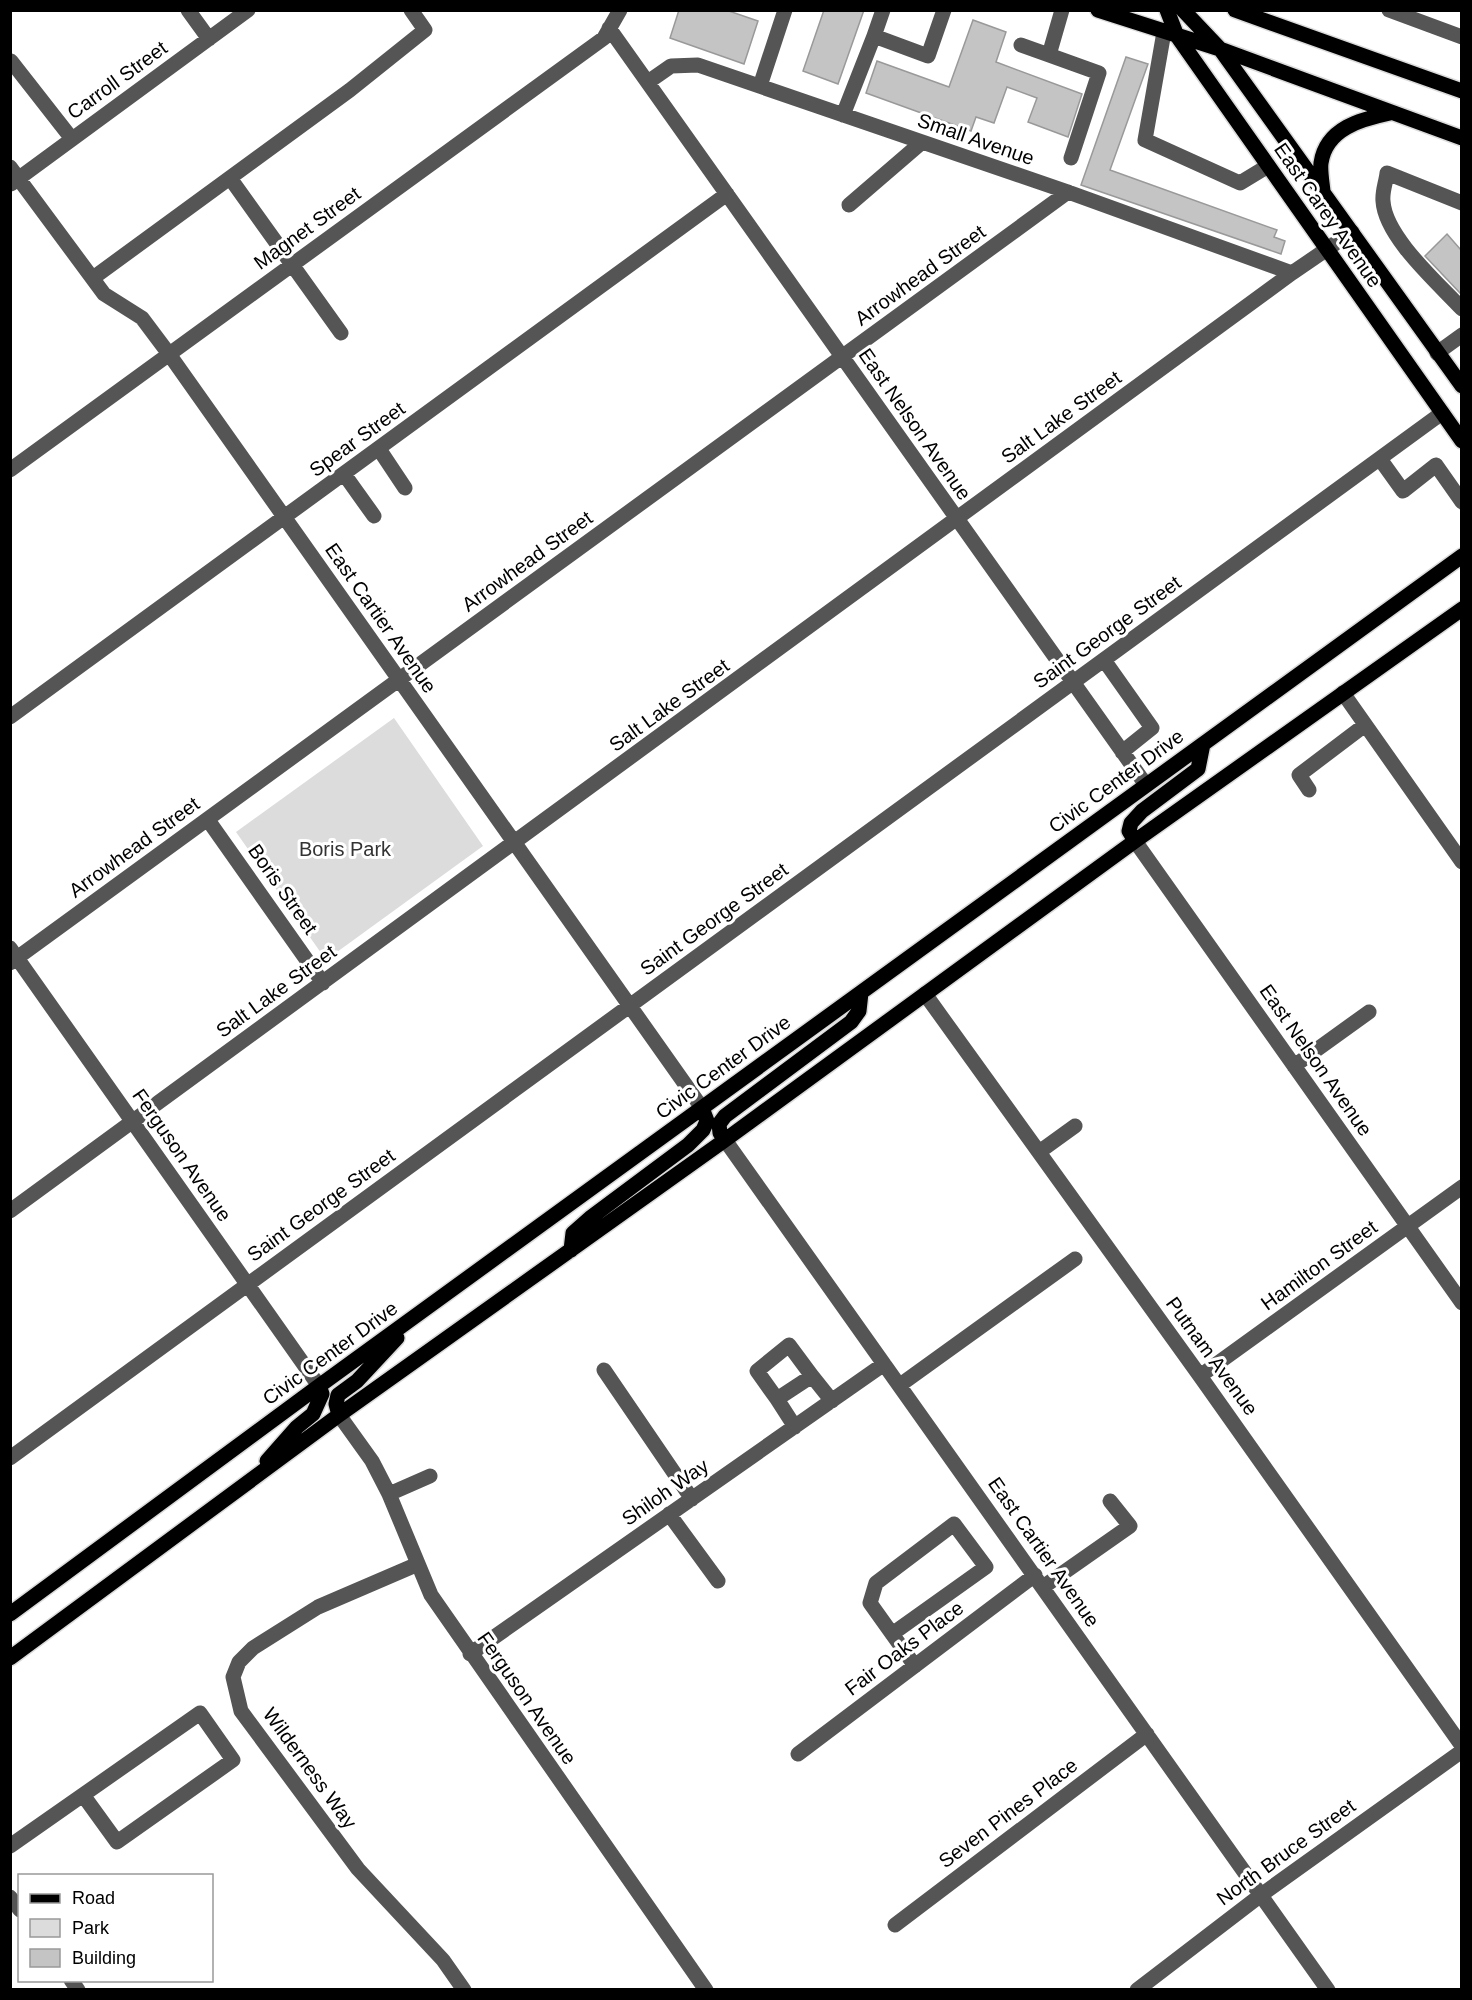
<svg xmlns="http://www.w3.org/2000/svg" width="1472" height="2000" font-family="Arial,sans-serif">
<rect width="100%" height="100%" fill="#fff"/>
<path fill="#dcdcdc" d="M394,718L483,846L326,960L236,832Z"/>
<path fill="#c4c4c4" stroke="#999" stroke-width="1.5" d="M679,10H726L758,21L744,64L670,38Z
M824,10H864L838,84L803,71Z
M973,20L1006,32L996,62L1082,94L1068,137L1028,122L1037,98L1007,87L994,123L976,117L971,131L866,93L877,61L949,87Z
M1126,57L1148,64L1110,170L1277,230L1274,237L1285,241L1281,254L1081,185Z
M1447,234L1461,250V294L1425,256Z"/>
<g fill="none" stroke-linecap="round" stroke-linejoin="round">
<defs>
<path id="major" d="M1098,10L1220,49L1462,138
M1167,10L1177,36L1462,441
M1183,10L1220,49L1462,386
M1235,10L1462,91
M1323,191C1322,182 1320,171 1321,163C1326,128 1362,119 1390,113
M1135,841L1129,831L1131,823L1142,811L1198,769L1203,744
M725,1140L720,1133L719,1124L725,1116L851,1022L859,1011L861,993
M571,1250L573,1233L590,1218L688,1145L703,1130L707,1121L702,1108
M339,1415L336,1404L338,1395L357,1381L397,1338
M267,1461L297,1427L313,1414L322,1394L319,1386
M10,1614L319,1386L1462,556
M10,1658L339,1415L725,1140L1135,841L1462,609"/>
</defs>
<use href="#major" stroke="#dbdbdb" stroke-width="18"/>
<path stroke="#555" stroke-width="15" d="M188,10L209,39
M883,10L874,36L928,56L944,10
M1062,10L1049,55L1099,73L1071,158
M1389,10L1462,37
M609,28L1146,785
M1164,32L1145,140L1240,183L1268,166
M1021,45L1049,55
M11,61L72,139
M648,82L671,66L698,65L1068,192L1292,273
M760,86L785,10
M843,115L874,36
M10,167L104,294L142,318L169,354L702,1108
M230,178L341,333
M11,184L248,10
M1462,203L1387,173C1386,182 1382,192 1383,201C1385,237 1438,283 1462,309
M849,205L921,143
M93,278L350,90L425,30L411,10
M1437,353L1462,335
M379,449L405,488
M1380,459L1403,491L1436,465L1462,502
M10,470L604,38L620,10
M344,474L374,516
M1104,660L1152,728L1122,752
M1343,693L1462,862
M10,717L727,194
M1309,790L1299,775L1365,725
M208,820L323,983
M1135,841L1462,1303
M10,948L319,1386
M10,963L1068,192
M925,994L1200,1376L1462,1746
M1294,1066L1369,1012
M725,1140L1328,1990
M1039,1152L1075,1126
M10,1211L1292,273L1352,232
M604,1370L692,1499
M1200,1376L1462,1187
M900,1385L1075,1259
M777,1399L757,1371L789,1345L812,1376
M339,1415L372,1461L389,1494L431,1595L706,1990
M795,1427L777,1399L812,1376L832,1401
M10,1458L1442,413
M389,1494L430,1476
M669,1514L718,1581
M418,1564L318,1607L253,1648L239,1662L233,1677L241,1711L358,1869L443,1960L464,1990
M1043,1587L1130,1526L1110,1501
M892,1634L986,1567L954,1524L876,1583L870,1603L915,1666
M470,1654L884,1364
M798,1754L1035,1575
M10,1846L200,1713L233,1760L117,1842L83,1795
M10,1897L20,1910
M895,1925L1147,1734
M71,1980L78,1990
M1137,1990L1261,1895L1462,1751"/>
<use href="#major" stroke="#000" stroke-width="15"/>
</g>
<g text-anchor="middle" stroke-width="6" stroke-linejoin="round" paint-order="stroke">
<g font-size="20" fill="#000" stroke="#fff">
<text transform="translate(117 80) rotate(-36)" y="7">Carroll Street</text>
<text transform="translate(976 139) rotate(19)" y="7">Small Avenue</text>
<text transform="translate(1328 215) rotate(55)" y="7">East Carey Avenue</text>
<text transform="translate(307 228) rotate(-36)" y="7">Magnet Street</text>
<text transform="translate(920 275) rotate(-36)" y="7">Arrowhead Street</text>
<text transform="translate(1061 417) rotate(-36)" y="7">Salt Lake Street</text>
<text transform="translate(915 424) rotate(55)" y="7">East Nelson Avenue</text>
<text transform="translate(357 439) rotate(-36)" y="7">Spear Street</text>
<text transform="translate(527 561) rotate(-36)" y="7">Arrowhead Street</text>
<text transform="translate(381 618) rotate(55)" y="7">East Cartier Avenue</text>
<text transform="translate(1107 632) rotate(-36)" y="7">Saint George Street</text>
<text transform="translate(669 705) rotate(-36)" y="7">Salt Lake Street</text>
<text transform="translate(1116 781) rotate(-36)" y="7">Civic Center Drive</text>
<text transform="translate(134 847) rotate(-36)" y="7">Arrowhead Street</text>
<text transform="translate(283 889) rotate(55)" y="7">Boris Street</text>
<text transform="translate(714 919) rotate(-36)" y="7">Saint George Street</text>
<text transform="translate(276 991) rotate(-36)" y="7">Salt Lake Street</text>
<text transform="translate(1316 1060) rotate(55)" y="7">East Nelson Avenue</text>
<text transform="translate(723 1067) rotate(-36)" y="7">Civic Center Drive</text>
<text transform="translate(182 1155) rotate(55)" y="7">Ferguson Avenue</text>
<text transform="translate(321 1205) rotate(-36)" y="7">Saint George Street</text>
<text transform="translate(1319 1265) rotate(-36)" y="7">Hamilton Street</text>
<text transform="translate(330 1353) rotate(-36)" y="7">Civic Center Drive</text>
<text transform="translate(1212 1356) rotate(54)" y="7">Putnam Avenue</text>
<text transform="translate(665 1492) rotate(-35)" y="7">Shiloh Way</text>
<text transform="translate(1044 1552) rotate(55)" y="7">East Cartier Avenue</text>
<text transform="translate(904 1648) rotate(-37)" y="7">Fair Oaks Place</text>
<text transform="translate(527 1698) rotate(55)" y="7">Ferguson Avenue</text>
<text transform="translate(310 1768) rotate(54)" y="7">Wilderness Way</text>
<text transform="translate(1008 1813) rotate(-37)" y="7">Seven Pines Place</text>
<text transform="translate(1286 1852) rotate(-36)" y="7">North Bruce Street</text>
</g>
<g font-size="20" fill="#333" stroke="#fff">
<text x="345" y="856">Boris Park</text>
</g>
</g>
<rect width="1472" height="2000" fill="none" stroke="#000000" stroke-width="24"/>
<rect x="18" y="1874" width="195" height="108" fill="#ffffff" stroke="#999999" stroke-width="1.5"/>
<rect x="30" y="1894" width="30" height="9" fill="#000000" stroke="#999999" stroke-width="1.5"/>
<text x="72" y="1904" font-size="18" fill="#000000">Road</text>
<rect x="30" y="1919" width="30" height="18" fill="#dcdcdc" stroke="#999999" stroke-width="1.5"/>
<text x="72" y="1934" font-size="18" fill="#000000">Park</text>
<rect x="30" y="1949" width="30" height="18" fill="#c4c4c4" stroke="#999999" stroke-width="1.5"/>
<text x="72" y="1964" font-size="18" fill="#000000">Building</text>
</svg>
